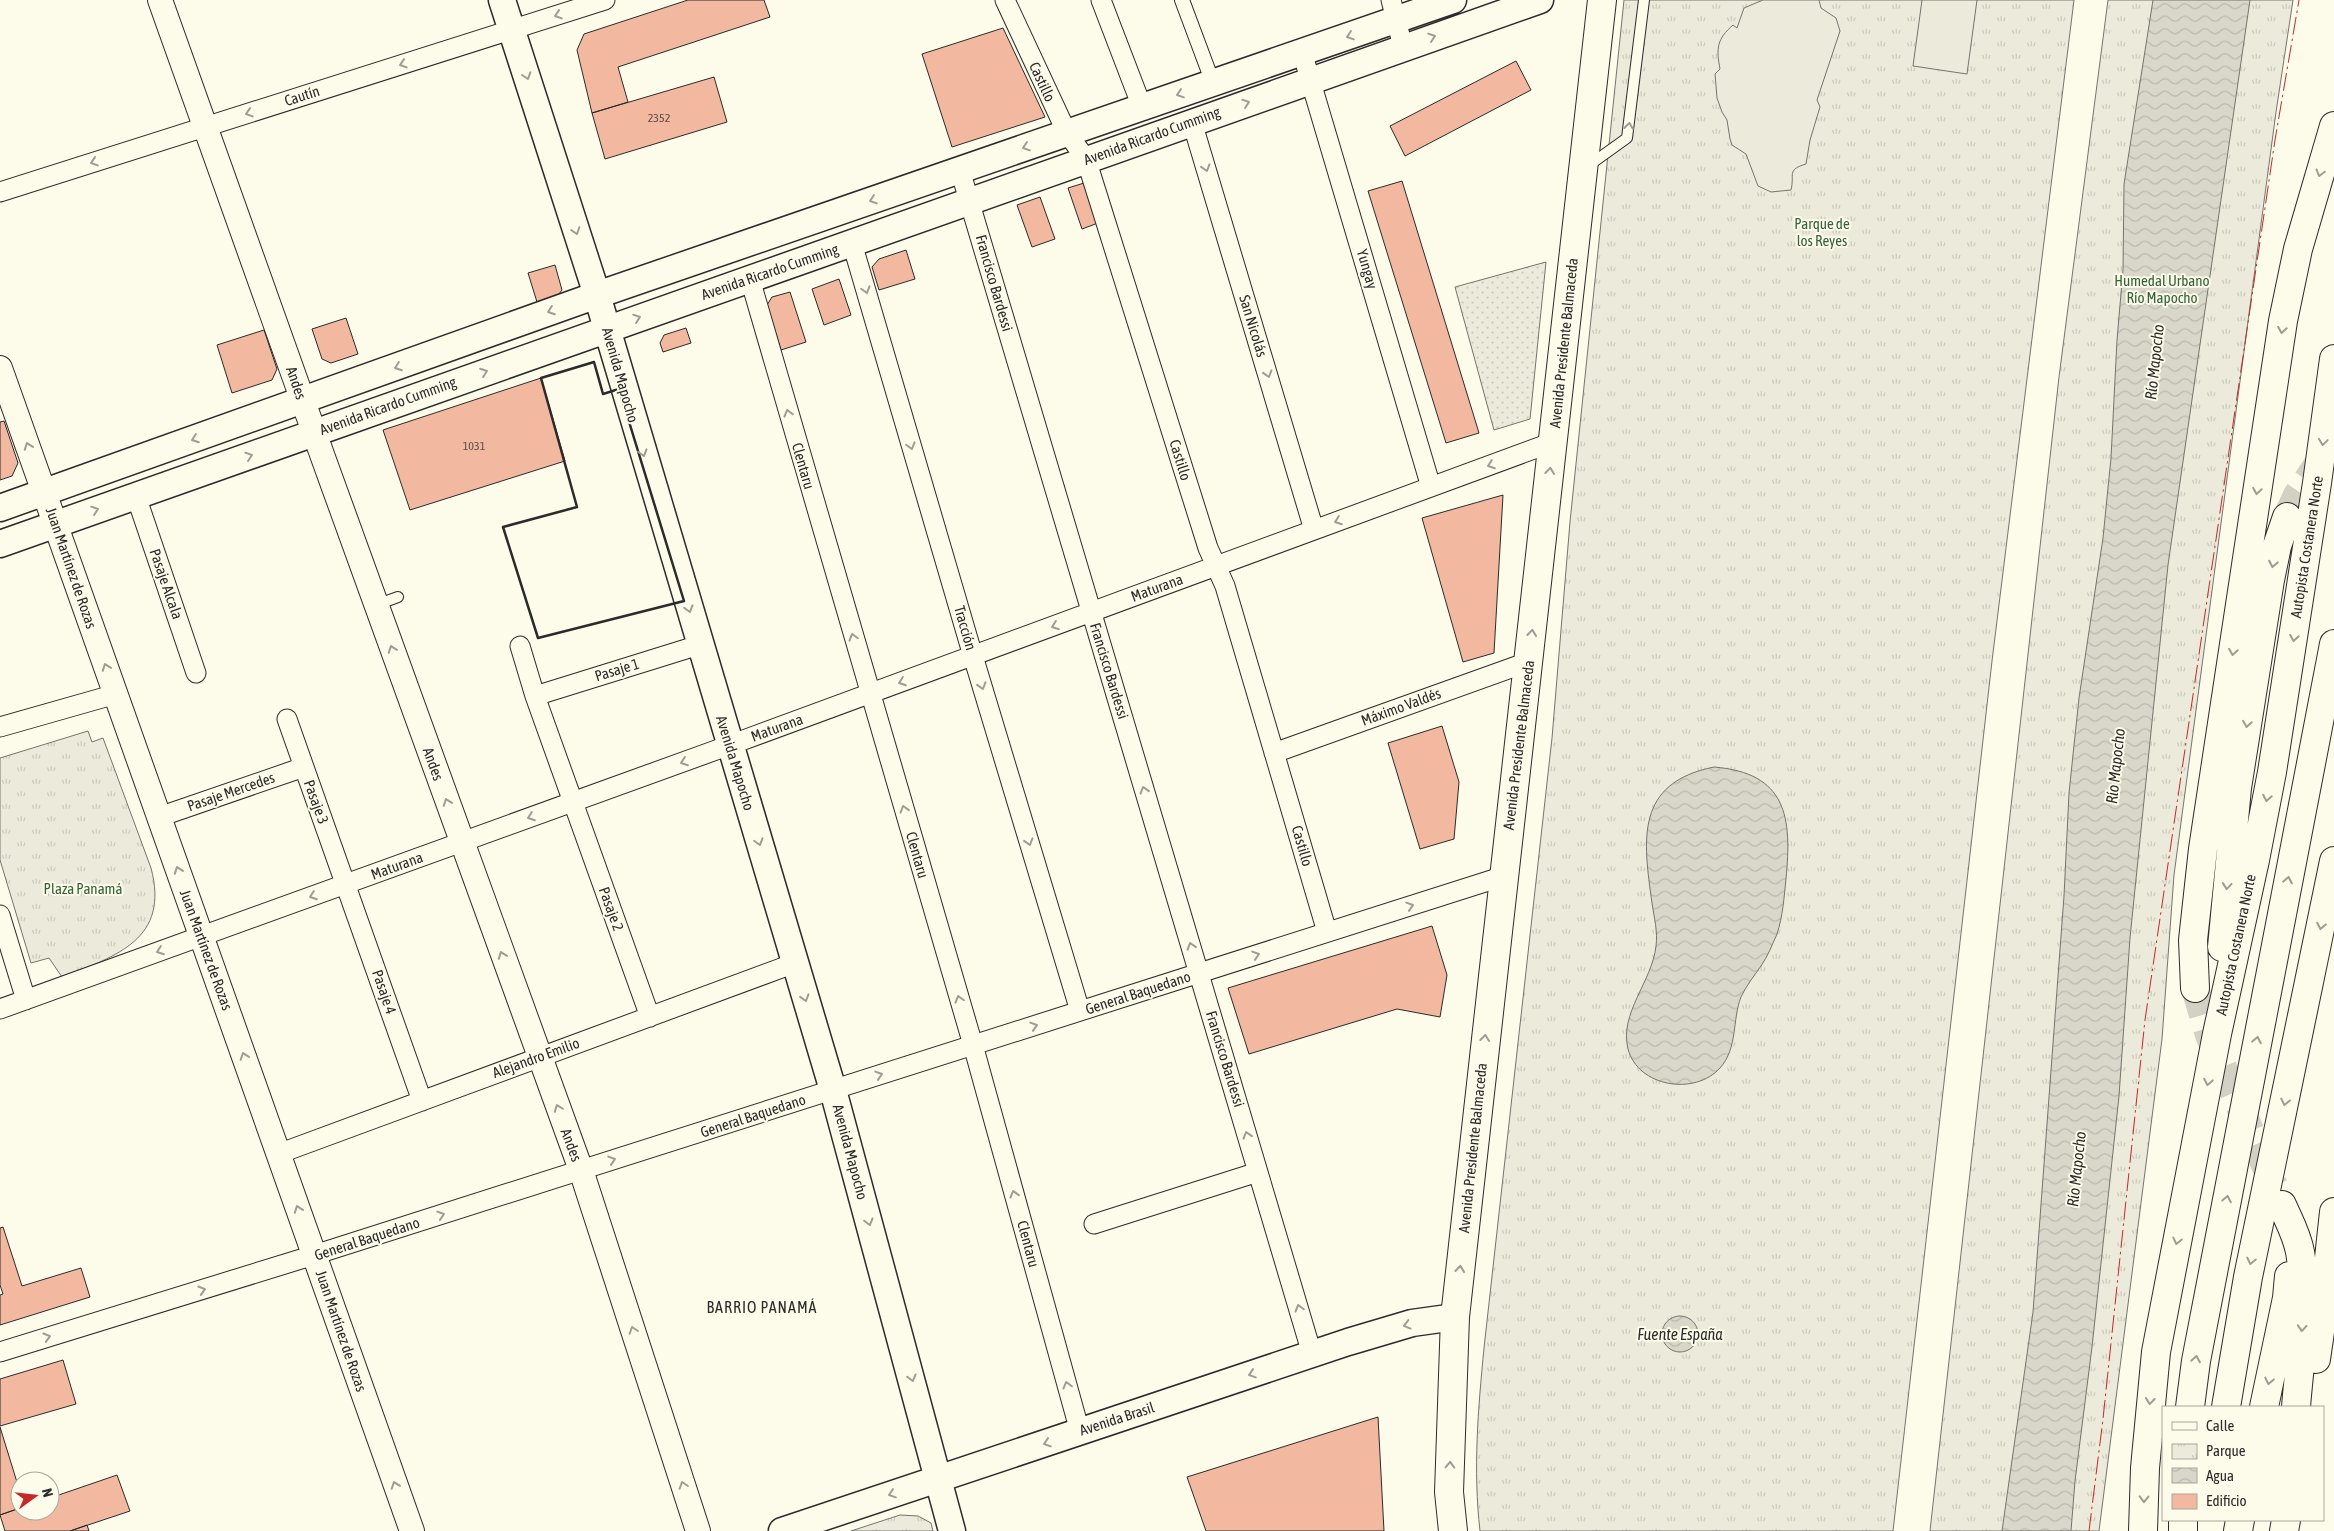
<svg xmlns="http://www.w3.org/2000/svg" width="2334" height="1531" font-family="'Asap Condensed',sans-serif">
<defs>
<pattern id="grass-dots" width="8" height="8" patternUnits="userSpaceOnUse" patternTransform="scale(1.25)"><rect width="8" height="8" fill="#ecebdb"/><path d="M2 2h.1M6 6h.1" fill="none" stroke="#cbcabc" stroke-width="1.8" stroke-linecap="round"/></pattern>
<pattern id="park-tufts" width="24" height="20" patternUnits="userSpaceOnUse" patternTransform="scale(1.25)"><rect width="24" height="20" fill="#ecebdb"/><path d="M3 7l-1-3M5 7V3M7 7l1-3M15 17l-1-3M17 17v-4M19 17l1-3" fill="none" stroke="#cbcabc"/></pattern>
<pattern id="water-waves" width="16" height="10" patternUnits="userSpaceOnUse" patternTransform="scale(1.25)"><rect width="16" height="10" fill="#d8d7c9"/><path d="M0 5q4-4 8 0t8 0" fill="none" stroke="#bab9ad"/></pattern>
</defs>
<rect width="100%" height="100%" fill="#fdfbea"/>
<path fill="url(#grass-dots)" stroke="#74746e" d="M1546,262L1530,419L1494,430L1455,287Z"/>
<path fill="url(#park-tufts)" stroke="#74746e" d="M1624,0H2074L1992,661L1893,1531H1480C1473,1469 1478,1410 1484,1348L1552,738L1570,522Z
M2108,0H2293L2276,112L2174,875L2162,1039L2099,1531H1930L2059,377Z
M88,731L92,742L103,738L151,868C170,939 117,956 62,977L49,958L31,963L0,860V758Z
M900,1515L918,1516L931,1523L933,1531H851Z"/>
<path fill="#ecebdb" stroke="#74746e" d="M1763,0H1819L1821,8L1836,18L1840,31L1817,100L1820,107L1810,140L1806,164C1786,170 1795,174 1791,190L1771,192L1758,186L1746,154L1732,145L1730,139L1727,120L1722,112L1717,98L1715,74L1720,69C1716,48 1717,39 1733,25L1737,28L1744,8Z
M1922,0H1977L1967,74L1913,66Z"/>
<path fill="url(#water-waves)" stroke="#74746e" d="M2153,0H2250L2168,565L2130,938L2119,1096L2092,1347L2075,1481L2071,1531H2002L2033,1312L2064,896L2069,793L2079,698L2103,538L2111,458L2117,340L2123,270L2124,184Z
M1714,767C1787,773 1792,817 1786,879C1784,897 1783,916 1777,934C1772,945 1768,956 1761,966C1754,976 1746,986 1741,997C1732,1020 1738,1048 1720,1068C1695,1096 1638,1087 1628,1049C1619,1013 1652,982 1656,946C1658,932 1654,917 1652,903C1643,839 1635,783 1714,767Z
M1662 1334a18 18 0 1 1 36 0a18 18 0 1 1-36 0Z"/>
<path fill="#f2b8a0" stroke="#2b2b2b" d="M688,0H764L770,17L618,67L628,102L592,113L577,50L584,34Z
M1003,28L1045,117L952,147L922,54Z
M1516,61L1531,90L1405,156L1390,126Z
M714,77L727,122L605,159L592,113Z
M1402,181L1479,433L1446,443L1368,191Z
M1084,183L1098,223L1082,229L1068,188Z
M1040,197L1055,239L1032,247L1017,205Z
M906,250L915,279L879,290L872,267L879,259Z
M555,265L562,290L559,294L537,302L528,273Z
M839,279L851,315L824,325L812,289Z
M790,292L806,342L781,350L767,305L772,297Z
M346,318L358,354L331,363L322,359L312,329Z
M686,328L691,343L663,352L660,343L664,335Z
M264,330L277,369L272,380L232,393L217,345Z
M541,378L565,461L410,510L383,430Z
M4,421L18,463L12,476L0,480V422Z
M1503,495L1494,653L1463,662L1422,518Z
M1442,726L1459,782L1454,839L1420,849L1388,743Z
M1432,926L1447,975L1440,1017L1397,1009L1249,1054L1228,988Z
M3,1227L22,1286L81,1268L90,1297L0,1325V1295L3,1294L0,1285V1228Z
M63,1360L76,1404L0,1426V1379Z
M1378,1417L1384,1531H1206L1187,1477Z
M0,1427L20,1492V1508L0,1515Z
M117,1475L130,1511L70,1531H5L0,1515L20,1508V1511H50V1498Z
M87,1525L89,1531H70Z"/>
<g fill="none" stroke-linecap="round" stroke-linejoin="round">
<path stroke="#d3d1c4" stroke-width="28" stroke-dasharray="28 14" stroke-linecap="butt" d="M2287,517L2297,495L2324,455
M2195,988L2209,1035L2274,1186"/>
<defs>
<path id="service" d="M1588,166L1627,138L1644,0
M376,605L398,597"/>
<path id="pedestrian" d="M1182,0L1213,83"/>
<path id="minor" d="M1005,0L1067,133L1086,159L1208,548L1225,586L1327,932
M1101,0L1142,107
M1391,0L1403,47
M1302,52L1431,487
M1192,122L1314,530
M960,170L1312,1354
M0,192L605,0
M852,243L973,656L1080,1011
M750,279L973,1045L1080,1432
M136,496L196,673
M520,646L535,696L650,1017
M535,696L699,645
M287,719L422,1101
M0,727L116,694
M1274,753L1528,662
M159,817L304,767
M0,915L26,1000
M0,1009L730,745L1553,442
M278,1154L795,963
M1094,1224L1258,1172
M0,1352L314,1255L1504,876"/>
<path id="tertiary" d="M160,0L324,460L581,1170L698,1531
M0,368L412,1531"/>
<path id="secondary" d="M502,0L597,295L833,1090L952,1531
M0,508L597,295L1453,0
M0,544L1540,0
M782,1531L1348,1342L1412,1323L1455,1317"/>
<path id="primary" d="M1453,1531L1449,1492L1455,1317L1602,0"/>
<path id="motorway" d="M2222,947L2237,788L2270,580L2277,546L2287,517
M2195,988L2193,940L2203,849L2283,321L2298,249L2334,126
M2282,1205C2289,1221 2297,1235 2300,1252C2309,1302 2300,1357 2296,1407
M2316,1359L2324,1304L2334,1212
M2190,1407L2196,1361L2334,644
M2226,1407L2248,1277L2334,861
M2264,1407L2287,1298L2289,1276
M2143,1531L2145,1468L2156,1352L2217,1034L2255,860L2272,772L2317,483L2334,359
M2183,1531V1520
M2238,1531L2240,1520
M2284,1531L2286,1520"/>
</defs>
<use href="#service" stroke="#2b2b2b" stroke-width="12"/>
<use href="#pedestrian" stroke="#2b2b2b" stroke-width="16"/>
<use href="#minor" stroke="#2b2b2b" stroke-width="21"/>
<use href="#tertiary" stroke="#2b2b2b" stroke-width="26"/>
<use href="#secondary" stroke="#2b2b2b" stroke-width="29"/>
<use href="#primary" stroke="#2b2b2b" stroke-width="30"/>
<use href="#motorway" stroke="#2b2b2b" stroke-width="30"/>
<use href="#service" stroke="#fdfbea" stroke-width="10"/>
<use href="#pedestrian" stroke="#fdfbea" stroke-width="14"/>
<use href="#minor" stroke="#fdfbea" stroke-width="19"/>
<use href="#tertiary" stroke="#fdfbea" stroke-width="24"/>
<use href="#secondary" stroke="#fdfbea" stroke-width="26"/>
<use href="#primary" stroke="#fdfbea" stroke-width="28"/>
<use href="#motorway" stroke="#fdfbea" stroke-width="28"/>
<path stroke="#2b2b2b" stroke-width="2.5" d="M594,362L603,394L619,389L684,601L538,638L503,527L577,507L541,378Z"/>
<path stroke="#c62828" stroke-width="1" stroke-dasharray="18 4 2.5 4" stroke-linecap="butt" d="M2089,1531L2103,1419L2145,1020L2275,140L2299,0"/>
</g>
<defs><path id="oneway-chevron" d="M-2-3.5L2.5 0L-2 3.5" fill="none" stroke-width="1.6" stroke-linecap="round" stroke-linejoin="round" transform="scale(1.25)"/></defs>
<g stroke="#9e9d94">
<use href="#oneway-chevron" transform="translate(558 15) rotate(162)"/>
<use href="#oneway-chevron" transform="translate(1350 36) rotate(161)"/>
<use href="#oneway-chevron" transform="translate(1432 37) rotate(-19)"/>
<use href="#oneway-chevron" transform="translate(403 64) rotate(162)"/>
<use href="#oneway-chevron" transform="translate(527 76) rotate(72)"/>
<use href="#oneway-chevron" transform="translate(1180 94) rotate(161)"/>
<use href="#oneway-chevron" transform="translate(1246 103) rotate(-19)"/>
<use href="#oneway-chevron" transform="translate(249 113) rotate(162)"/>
<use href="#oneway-chevron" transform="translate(1629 126) rotate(-83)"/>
<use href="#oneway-chevron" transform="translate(1026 147) rotate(161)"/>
<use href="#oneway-chevron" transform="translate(94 162) rotate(162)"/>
<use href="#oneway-chevron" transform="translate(1206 168) rotate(73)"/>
<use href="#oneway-chevron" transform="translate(2320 173) rotate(106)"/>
<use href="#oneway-chevron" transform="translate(873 200) rotate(161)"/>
<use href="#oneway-chevron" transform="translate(576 231) rotate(72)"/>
<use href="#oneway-chevron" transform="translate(866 290) rotate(74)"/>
<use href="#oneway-chevron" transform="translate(551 311) rotate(160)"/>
<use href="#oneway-chevron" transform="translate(637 318) rotate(-19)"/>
<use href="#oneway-chevron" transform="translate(2282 330) rotate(99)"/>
<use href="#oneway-chevron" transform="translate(398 367) rotate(160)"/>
<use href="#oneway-chevron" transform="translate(484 372) rotate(-20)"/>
<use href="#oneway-chevron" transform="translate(1268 374) rotate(73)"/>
<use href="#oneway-chevron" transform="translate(788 413) rotate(-106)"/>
<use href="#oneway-chevron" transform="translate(195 439) rotate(160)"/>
<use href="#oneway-chevron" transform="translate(2323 442) rotate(98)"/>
<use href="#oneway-chevron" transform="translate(28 446) rotate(-110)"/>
<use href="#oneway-chevron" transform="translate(911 446) rotate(74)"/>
<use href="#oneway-chevron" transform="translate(643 453) rotate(74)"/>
<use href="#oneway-chevron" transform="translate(249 456) rotate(-19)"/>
<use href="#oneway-chevron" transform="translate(1491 465) rotate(160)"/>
<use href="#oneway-chevron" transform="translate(1550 471) rotate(-84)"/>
<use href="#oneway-chevron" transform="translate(2257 491) rotate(99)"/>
<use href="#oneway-chevron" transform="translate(95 510) rotate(-19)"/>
<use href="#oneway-chevron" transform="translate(1338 521) rotate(160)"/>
<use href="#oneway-chevron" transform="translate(2273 564) rotate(101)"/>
<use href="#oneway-chevron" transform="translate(689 609) rotate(74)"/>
<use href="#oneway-chevron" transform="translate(1055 626) rotate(160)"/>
<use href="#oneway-chevron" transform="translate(1532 633) rotate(-84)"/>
<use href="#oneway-chevron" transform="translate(853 637) rotate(-106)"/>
<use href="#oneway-chevron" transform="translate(2294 638) rotate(99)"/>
<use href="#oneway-chevron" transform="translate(392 649) rotate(-110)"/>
<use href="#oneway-chevron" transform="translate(2233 652) rotate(99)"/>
<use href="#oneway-chevron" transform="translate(106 667) rotate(-110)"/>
<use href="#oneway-chevron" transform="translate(902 682) rotate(160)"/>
<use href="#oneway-chevron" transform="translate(982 686) rotate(73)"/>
<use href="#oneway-chevron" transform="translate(2247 724) rotate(99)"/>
<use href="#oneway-chevron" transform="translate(684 762) rotate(160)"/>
<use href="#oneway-chevron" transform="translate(1144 790) rotate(-107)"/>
<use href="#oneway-chevron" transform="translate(2267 798) rotate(100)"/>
<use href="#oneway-chevron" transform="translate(447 802) rotate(-110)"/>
<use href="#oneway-chevron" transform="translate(904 809) rotate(-107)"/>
<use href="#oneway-chevron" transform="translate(531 817) rotate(160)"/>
<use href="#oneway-chevron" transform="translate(759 842) rotate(74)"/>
<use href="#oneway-chevron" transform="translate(1029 842) rotate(73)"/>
<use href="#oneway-chevron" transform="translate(178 870) rotate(-110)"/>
<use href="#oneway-chevron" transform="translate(2288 880) rotate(-79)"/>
<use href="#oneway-chevron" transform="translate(2227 886) rotate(95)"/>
<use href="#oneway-chevron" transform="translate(313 896) rotate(160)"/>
<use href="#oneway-chevron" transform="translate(1410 906) rotate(-18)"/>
<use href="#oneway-chevron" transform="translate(2321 926) rotate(101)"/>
<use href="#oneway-chevron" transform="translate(1191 946) rotate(-107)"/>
<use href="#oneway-chevron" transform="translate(160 951) rotate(160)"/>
<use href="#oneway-chevron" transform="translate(502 955) rotate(-110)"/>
<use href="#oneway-chevron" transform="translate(1256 955) rotate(-18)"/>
<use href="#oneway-chevron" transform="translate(805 998) rotate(73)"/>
<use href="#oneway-chevron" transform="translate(959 999) rotate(-106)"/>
<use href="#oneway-chevron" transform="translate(1034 1026) rotate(-18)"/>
<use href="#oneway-chevron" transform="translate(1485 1038) rotate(-83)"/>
<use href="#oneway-chevron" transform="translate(2257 1040) rotate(-79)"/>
<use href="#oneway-chevron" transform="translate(244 1056) rotate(-109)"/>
<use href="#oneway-chevron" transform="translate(879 1075) rotate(-18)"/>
<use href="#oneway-chevron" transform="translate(2208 1082) rotate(101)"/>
<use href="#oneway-chevron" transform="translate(2285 1102) rotate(102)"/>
<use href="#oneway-chevron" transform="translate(558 1108) rotate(-111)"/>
<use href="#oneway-chevron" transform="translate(1247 1135) rotate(-107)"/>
<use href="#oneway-chevron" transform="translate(612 1160) rotate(-18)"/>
<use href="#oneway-chevron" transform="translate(1014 1194) rotate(-105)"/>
<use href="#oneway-chevron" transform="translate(2227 1199) rotate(-79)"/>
<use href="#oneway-chevron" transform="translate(298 1209) rotate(-110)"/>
<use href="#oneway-chevron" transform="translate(441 1215) rotate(-18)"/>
<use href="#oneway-chevron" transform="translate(869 1222) rotate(75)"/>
<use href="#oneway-chevron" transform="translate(2177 1241) rotate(102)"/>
<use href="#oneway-chevron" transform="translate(2251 1261) rotate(102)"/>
<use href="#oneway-chevron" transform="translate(1460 1269) rotate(-84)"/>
<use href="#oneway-chevron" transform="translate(202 1290) rotate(-17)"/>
<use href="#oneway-chevron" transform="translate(1299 1308) rotate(-106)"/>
<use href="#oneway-chevron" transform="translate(1407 1325) rotate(165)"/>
<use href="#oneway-chevron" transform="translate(2302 1328) rotate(94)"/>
<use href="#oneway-chevron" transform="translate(633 1330) rotate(-108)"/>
<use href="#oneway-chevron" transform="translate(47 1337) rotate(-17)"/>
<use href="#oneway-chevron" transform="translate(2196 1359) rotate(-81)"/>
<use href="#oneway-chevron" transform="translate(1252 1374) rotate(162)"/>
<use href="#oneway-chevron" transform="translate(912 1378) rotate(75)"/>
<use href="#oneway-chevron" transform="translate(2269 1381) rotate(102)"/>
<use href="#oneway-chevron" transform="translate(1067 1385) rotate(-105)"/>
<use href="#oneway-chevron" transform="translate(2150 1401) rotate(96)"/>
<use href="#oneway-chevron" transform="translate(1047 1443) rotate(162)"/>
<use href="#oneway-chevron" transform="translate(1450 1465) rotate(-88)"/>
<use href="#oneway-chevron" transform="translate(395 1485) rotate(-109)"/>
<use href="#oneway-chevron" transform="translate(683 1485) rotate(-108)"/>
<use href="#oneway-chevron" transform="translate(892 1494) rotate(161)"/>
<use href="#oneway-chevron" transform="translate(2144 1499) rotate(91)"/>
</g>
<g text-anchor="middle" stroke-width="4" stroke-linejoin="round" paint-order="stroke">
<g font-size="12" fill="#5d4e48">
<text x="659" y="122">2352</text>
<text x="474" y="450">1031</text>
</g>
<g font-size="15" fill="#2b2b2b" stroke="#fdfbea">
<text transform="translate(1042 82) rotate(65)" y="5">Castillo</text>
<text transform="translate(302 96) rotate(-18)" y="5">Cautín</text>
<text transform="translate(1152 136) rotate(-20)" y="5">Avenida Ricardo Cumming</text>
<text transform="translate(1367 269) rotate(74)" y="5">Yungay</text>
<text transform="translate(770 272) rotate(-19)" y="5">Avenida Ricardo Cumming</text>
<text transform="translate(994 283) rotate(74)" y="5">Francisco Bardessi</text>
<text transform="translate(1253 326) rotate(73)" y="5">San Nicolás</text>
<text transform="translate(1564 343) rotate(-84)" y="5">Avenida Presidente Balmaceda</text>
<text transform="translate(620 375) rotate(74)" y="5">Avenida Mapocho</text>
<text transform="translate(296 383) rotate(71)" y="5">Andes</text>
<text transform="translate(388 406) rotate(-20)" y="5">Avenida Ricardo Cumming</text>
<text transform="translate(1180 460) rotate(73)" y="5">Castillo</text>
<text transform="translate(803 466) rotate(74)" y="5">Clentaru</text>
<text transform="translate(2307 547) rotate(-81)" y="5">Autopista Costanera Norte</text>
<text transform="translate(71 568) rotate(71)" y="5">Juan Martínez de Rozas</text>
<text transform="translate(166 584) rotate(71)" y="5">Pasaje Alcala</text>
<text transform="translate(1157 588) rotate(-20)" y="5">Maturana</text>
<text transform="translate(965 628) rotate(74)" y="5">Tracción</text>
<text transform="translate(617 670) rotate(-17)" y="5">Pasaje 1</text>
<text transform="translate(1109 671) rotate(73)" y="5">Francisco Bardessi</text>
<text transform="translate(1401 707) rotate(-20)" y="5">Máximo Valdés</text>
<text transform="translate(777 728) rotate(-20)" y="5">Maturana</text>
<text transform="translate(1519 745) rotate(-83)" y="5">Avenida Presidente Balmaceda</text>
<text transform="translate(735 763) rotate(73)" y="5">Avenida Mapocho</text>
<text transform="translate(433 764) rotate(70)" y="5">Andes</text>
<text transform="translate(231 792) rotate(-19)" y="5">Pasaje Mercedes</text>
<text transform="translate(316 802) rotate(70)" y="5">Pasaje 3</text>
<text transform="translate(1302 846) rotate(74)" y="5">Castillo</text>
<text transform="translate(917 855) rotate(74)" y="5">Clentaru</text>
<text transform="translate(397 866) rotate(-20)" y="5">Maturana</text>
<text transform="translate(611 909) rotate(70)" y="5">Pasaje 2</text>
<text transform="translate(2236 945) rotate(-78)" y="5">Autopista Costanera Norte</text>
<text transform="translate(206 950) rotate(70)" y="5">Juan Martínez de Rozas</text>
<text transform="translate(384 992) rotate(71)" y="5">Pasaje 4</text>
<text transform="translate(1138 993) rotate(-18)" y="5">General Baquedano</text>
<text transform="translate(536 1058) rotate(-20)" y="5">Alejandro Emilio</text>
<text transform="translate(1225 1059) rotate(73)" y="5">Francisco Bardessi</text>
<text transform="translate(753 1116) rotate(-18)" y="5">General Baquedano</text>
<text transform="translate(571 1145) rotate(69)" y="5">Andes</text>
<text transform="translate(1473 1148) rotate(-84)" y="5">Avenida Presidente Balmaceda</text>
<text transform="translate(850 1152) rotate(75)" y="5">Avenida Mapocho</text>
<text transform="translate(367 1239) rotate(-18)" y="5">General Baquedano</text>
<text transform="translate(1028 1244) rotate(75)" y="5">Clentaru</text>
<text transform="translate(341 1331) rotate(71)" y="5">Juan Martínez de Rozas</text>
<text transform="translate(1117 1419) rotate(-18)" y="5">Avenida Brasil</text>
</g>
<g font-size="15" fill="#34623c" stroke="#fdfbea">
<text x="1822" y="229">Parque de<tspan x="1822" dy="17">los Reyes</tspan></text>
<text x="2162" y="286">Humedal Urbano<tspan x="2162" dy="17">Río Mapocho</tspan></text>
<text x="83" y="894">Plaza Panamá</text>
</g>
<g font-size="16" font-style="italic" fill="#2b2b2b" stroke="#fdfbea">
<text transform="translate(2154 362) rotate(-84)" y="6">Río Mapocho</text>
<text transform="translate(2115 766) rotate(-84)" y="6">Río Mapocho</text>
<text transform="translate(2076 1169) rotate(-84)" y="6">Río Mapocho</text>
<text x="1680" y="1340">Fuente España</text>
</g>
<g font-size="16" letter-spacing="1" fill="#2b2b2b" stroke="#fdfbea">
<text x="762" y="1313">BARRIO PANAMÁ</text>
</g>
</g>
<rect x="2162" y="1406" width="162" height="115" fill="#fdfbea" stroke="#a9a89e"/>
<rect x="2172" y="1422" width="25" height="8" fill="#fdfbea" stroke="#a9a89e"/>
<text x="2206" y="1431" font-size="15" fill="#2b2b2b">Calle</text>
<rect x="2172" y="1444" width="25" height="15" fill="url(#park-tufts)" stroke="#a9a89e"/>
<text x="2206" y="1456" font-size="15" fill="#2b2b2b">Parque</text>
<rect x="2172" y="1468" width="25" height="15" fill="url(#water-waves)" stroke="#a9a89e"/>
<text x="2206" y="1481" font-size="15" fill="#2b2b2b">Agua</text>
<rect x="2172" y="1494" width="25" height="15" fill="#f2b8a0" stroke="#a9a89e"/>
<text x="2206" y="1506" font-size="15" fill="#2b2b2b">Edificio</text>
<g transform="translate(35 1496) rotate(75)"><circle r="24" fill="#fdfbea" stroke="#a9a89e"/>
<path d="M0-4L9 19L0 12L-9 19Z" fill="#c62828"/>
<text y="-8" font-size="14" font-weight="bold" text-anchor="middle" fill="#2b2b2b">N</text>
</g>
</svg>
